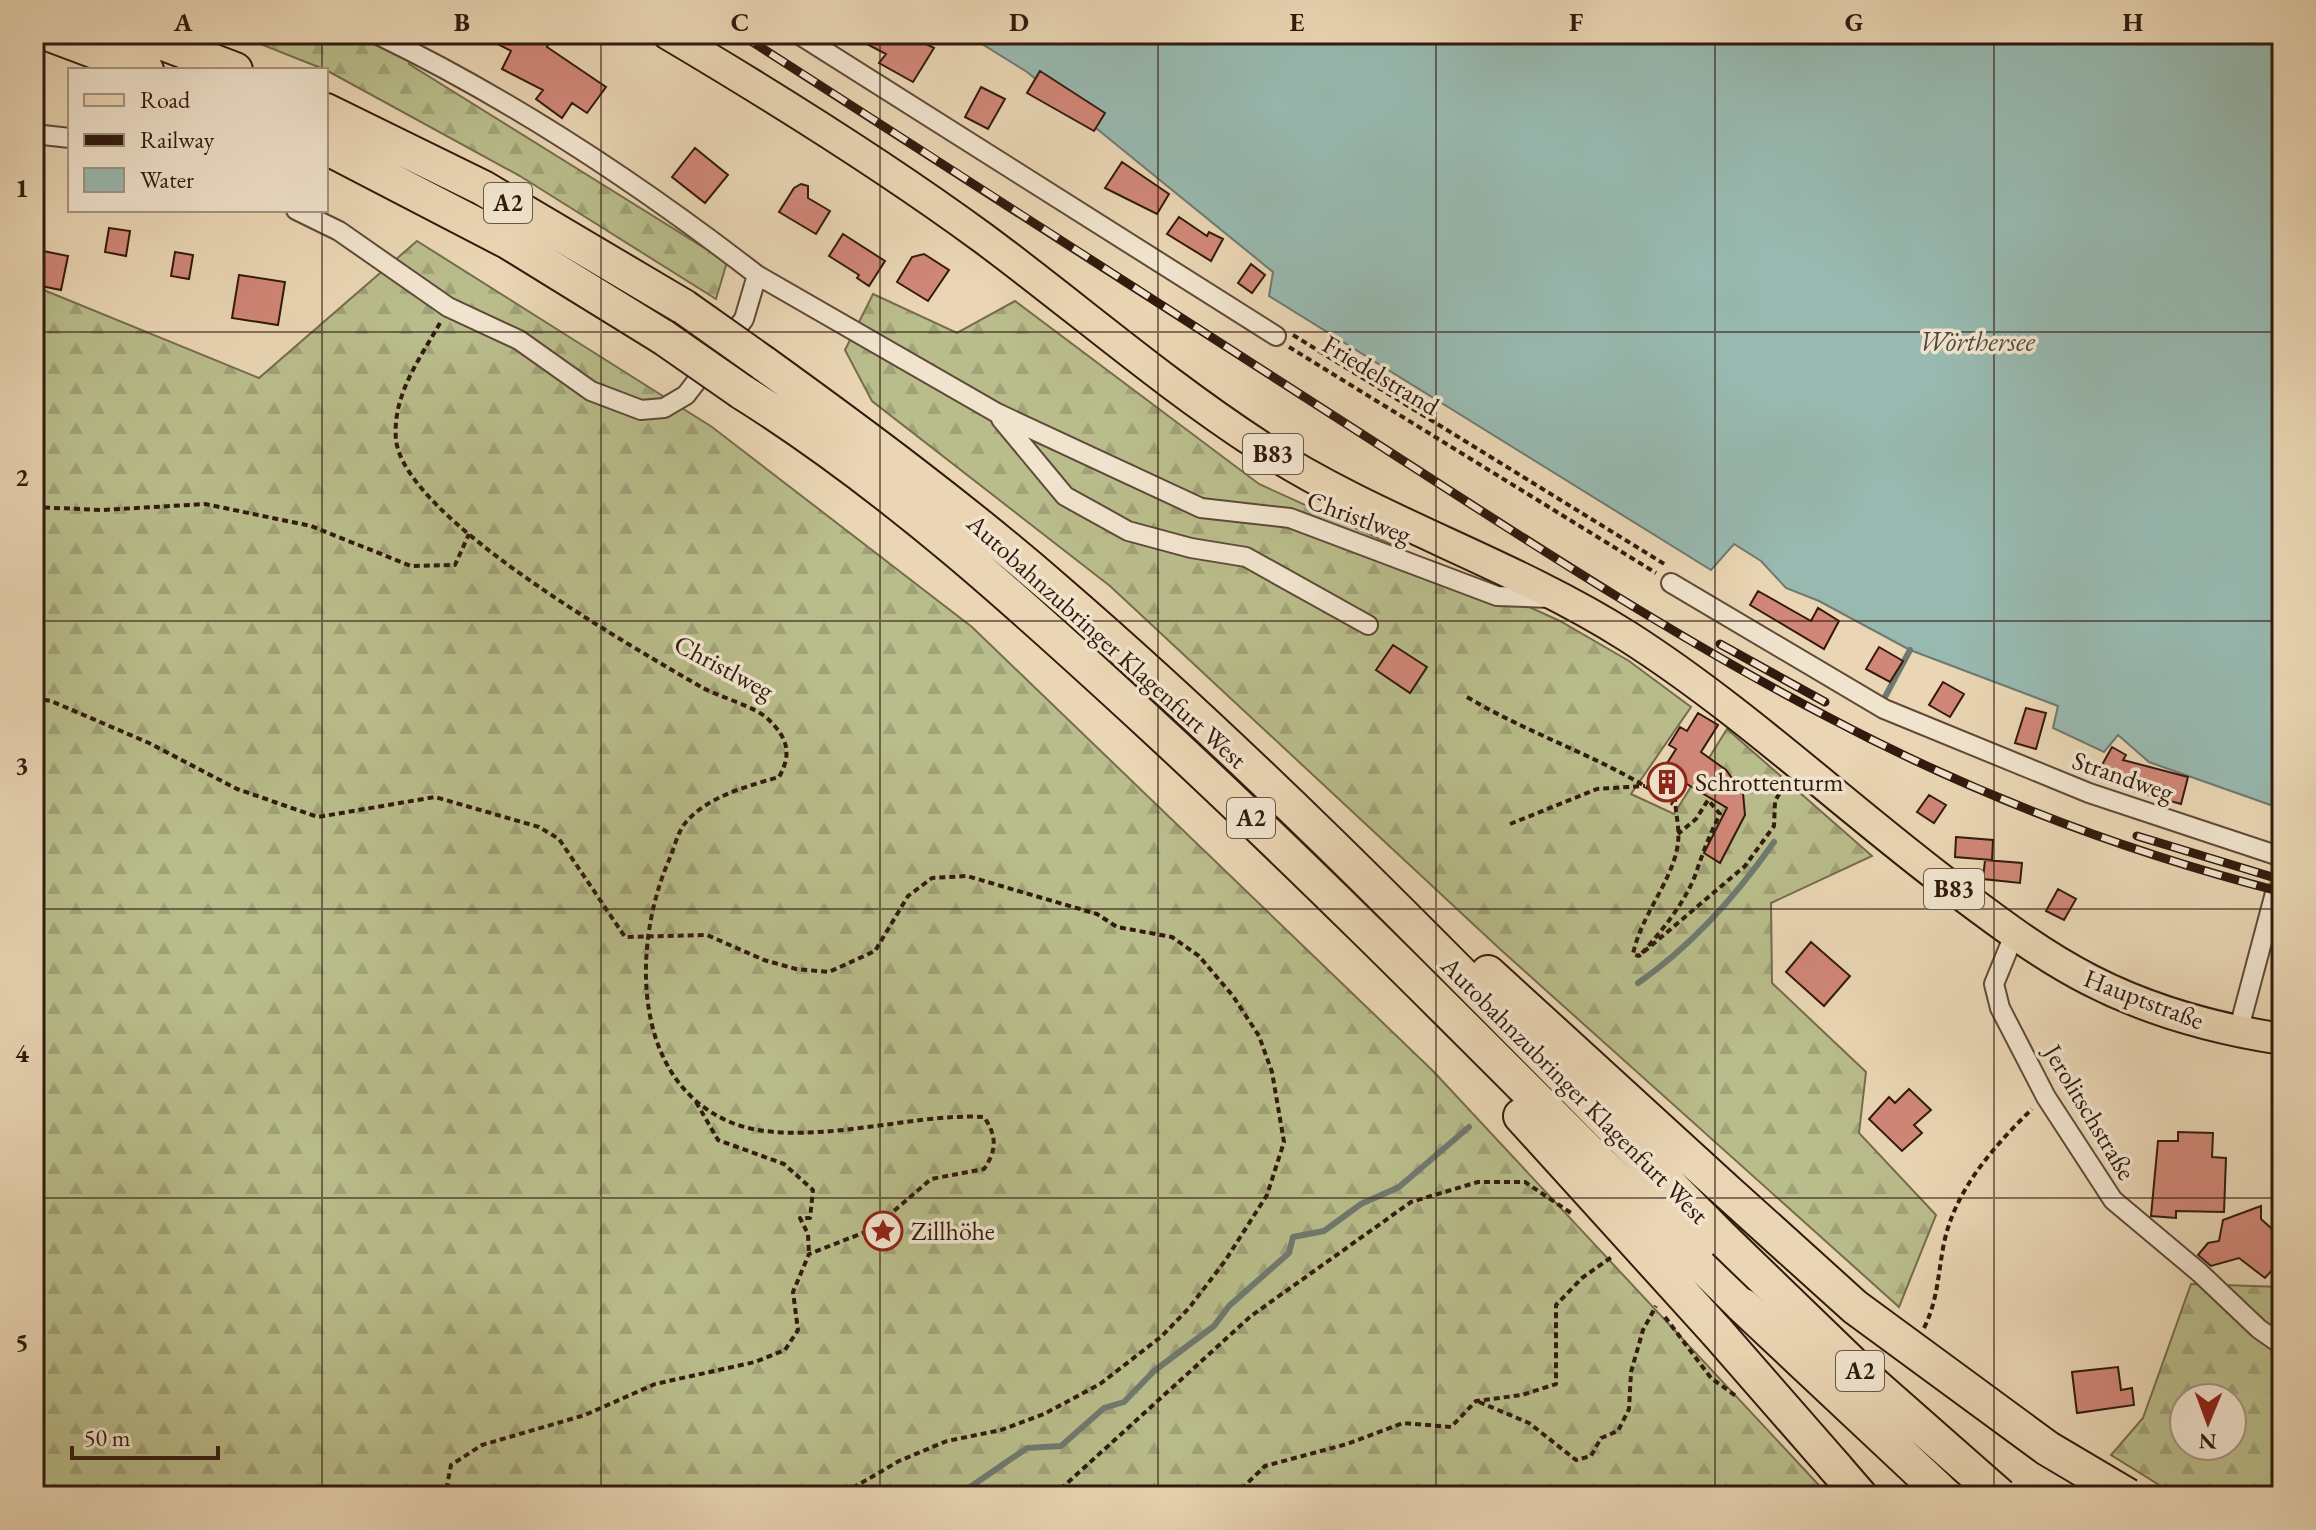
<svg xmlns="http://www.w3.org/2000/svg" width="2316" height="1530" font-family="'EB Garamond',serif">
<defs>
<pattern id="forest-firs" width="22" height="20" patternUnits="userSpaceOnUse" patternTransform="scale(2)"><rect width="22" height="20" fill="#b9bd8b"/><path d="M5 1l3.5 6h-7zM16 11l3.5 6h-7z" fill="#a0a277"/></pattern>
</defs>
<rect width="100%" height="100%" fill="#ead6b4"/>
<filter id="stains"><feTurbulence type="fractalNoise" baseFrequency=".0025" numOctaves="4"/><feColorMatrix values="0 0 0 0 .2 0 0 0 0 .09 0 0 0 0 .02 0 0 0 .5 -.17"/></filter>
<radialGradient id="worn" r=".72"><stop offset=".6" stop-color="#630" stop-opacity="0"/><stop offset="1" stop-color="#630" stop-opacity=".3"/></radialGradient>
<path fill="url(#forest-firs)" stroke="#756c4c" stroke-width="2" fill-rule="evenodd" d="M235,34H416L409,64L727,262L716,299L520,176L326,70Z
M417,241L712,427L972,627L1434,1072L1829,1496H34V286L259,378Z
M873,294L957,333L1015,301L1259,484L1560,621L1629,661L1691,707L1631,794L1674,814L1727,729L1872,856L1771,903L1772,983L1866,1072L1859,1133L1936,1215L1899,1307L1501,950L1110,586L872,401L845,350Z
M2191,1284L2282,1287V1496H2177L2111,1455L2143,1418ZM2184,1398H2232V1446H2184Z"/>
<path fill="#98b9b0" stroke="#6f796f" stroke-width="2" d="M966,34H2282V809L2149,762L2118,735L2104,752L2053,728L2058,706L1910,650L1819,601L1786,588L1761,561L1734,544L1711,570L1269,296L1273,272L1027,72Z"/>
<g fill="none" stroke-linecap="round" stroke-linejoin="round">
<path stroke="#6f796f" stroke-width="6" d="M1885,697L1910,650
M1638,983C1693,945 1736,896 1774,842
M957,1496L1027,1448L1061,1446L1104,1408L1124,1402L1154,1371L1214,1326L1229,1306L1289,1253L1293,1237L1324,1231L1361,1204L1399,1187L1469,1127"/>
</g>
<path fill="#d18778" stroke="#311a0d" stroke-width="2" d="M478,34H532L549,43L547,47L606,87L587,113L572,103L562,118L536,99L543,90L502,69L511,51Z
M848,34H907L934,48L913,82L879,63L886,54Z
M1040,71L1105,113L1094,131L1027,93Z
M981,87L1005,99L988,129L965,117Z
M695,148L728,175L705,203L672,177Z
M1122,162L1169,194L1157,214L1105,188Z
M801,184L808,186V198L830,211L816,234L779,212L794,188Z
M1179,217L1207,236L1209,232L1223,239L1211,261L1167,234Z
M109,228L130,231L126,256L105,252Z
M843,234L885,261L869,286L857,278L859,275L829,256Z
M43,251L68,256L61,290L36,285Z
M175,252L193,255L189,279L171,276Z
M924,254L949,270L928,301L897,282L912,257Z
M1251,264L1265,275L1252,293L1238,283Z
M239,275L285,282L278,325L232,318Z
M1758,591L1811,621L1818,608L1839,621L1824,649L1750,605Z
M1393,645L1427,667L1410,693L1376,670Z
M1879,647L1903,661L1890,682L1866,669Z
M1943,682L1964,694L1950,717L1929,705Z
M2026,708L2046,713L2036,749L2015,743Z
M1698,713L1718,725L1701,752L1726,770L1743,793L1745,815L1720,863L1704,853L1727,808L1680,780L1671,794L1654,784L1676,749L1669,745L1680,727L1687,731Z
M2112,747L2126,755L2123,760L2188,777L2181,804L2134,791L2098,772Z
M1929,795L1946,805L1934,823L1917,812Z
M1956,837L1993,840L1992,860L1955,857Z
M1985,860L2022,863L2020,883L1983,879Z
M2058,889L2076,899L2064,920L2046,911Z
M1811,942L1850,976L1824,1006L1786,972Z
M1909,1089L1931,1110L1914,1125L1922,1133L1902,1151L1869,1119L1889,1097L1895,1103Z
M2178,1132L2213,1133L2212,1157L2226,1158L2224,1212L2176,1211V1218L2151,1216L2158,1141H2178Z
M2261,1206V1219L2282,1238V1259L2265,1278L2239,1258L2211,1266L2198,1255L2208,1243L2219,1241L2223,1220Z
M2118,1367L2121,1390L2132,1388L2134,1405L2077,1413L2072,1372Z"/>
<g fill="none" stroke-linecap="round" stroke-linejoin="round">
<path stroke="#c5b093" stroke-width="18" stroke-dasharray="18 9" stroke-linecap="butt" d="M2275,893L2282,862"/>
<defs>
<path id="minor" d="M798,34L1276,336
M34,134L70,138
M296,210L339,231L448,307L519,340L591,391L641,410L664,408L686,395L744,319L757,275C638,183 511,99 376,34
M757,275L997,413L1201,508L1290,518L1497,596L1549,598
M1001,419L1065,496L1128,531L1191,548L1246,557L1368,625
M1671,583L1884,709L2089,793L2282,857
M2014,935L1994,984L2000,1008L2046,1097L2113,1200L2200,1273L2259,1329L2282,1345
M2238,1032L2275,893"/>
<path id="primary" d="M668,34C776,98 882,164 983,238C1076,307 1163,383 1260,446C1377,522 1510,562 1627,636C1743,710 1845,807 1954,889C1998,922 2041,955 2090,980C2150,1011 2216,1029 2282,1039"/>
<path id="motorway" d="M50,34L146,70
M140,34L235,70
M326,111L483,188L684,307
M326,147L509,242L663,337
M763,363C864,436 964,510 1058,592C1293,795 1507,1022 1725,1241
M742,392C892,486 1024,607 1154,727C1356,914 1548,1113 1743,1306
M1488,973L1721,1186
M1521,1116L1717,1332
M1835,1467L1860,1496"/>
</defs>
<use href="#minor" stroke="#5f4937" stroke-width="22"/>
<use href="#primary" stroke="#311a0d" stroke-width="34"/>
<use href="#motorway" stroke="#311a0d" stroke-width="38"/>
<path stroke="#311a0d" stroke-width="4" stroke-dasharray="6 4" stroke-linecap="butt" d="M440,323C419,360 392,396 396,440C405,519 636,649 703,688C720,697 756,707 768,719C788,738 792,754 779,777C748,786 709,796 687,821C678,830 674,849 669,860C632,945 631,1080 730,1122C799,1151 912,1112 984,1117C997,1136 997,1150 984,1169L931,1179L873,1229L809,1254L793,1292L798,1330L785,1350L755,1362L655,1384L585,1415L482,1445L451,1465L445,1496
M1293,335L1666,565
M1289,347L1656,573
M34,507L102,510L205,504L311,526L411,566L455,565L469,534
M1467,697C1534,737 1609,759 1673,804
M34,698L51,701L149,743L237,789L318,817L435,797L539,827L559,839L625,937L707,935L764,960L796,969L829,972L875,951L908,896L932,878L967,876L1097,914L1117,927L1172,937L1199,956L1233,996L1259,1036L1272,1072L1284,1142L1267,1195L1225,1261L1189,1308L1162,1336L1100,1384L1044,1414L1001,1430L947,1441L899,1461L839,1496
M1676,786C1672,808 1682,826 1677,849C1670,884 1641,916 1633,954L1639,956L1745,866L1774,826L1775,801L1786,782
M1510,824L1597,789L1645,786
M1642,953C1662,931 1686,901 1696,873C1703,852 1710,834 1720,814L1708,800L1696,819L1678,834
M696,1102L718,1140L784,1164L813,1190L810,1218H800L808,1234L809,1254
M1665,1317L1711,1378L1736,1396
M1924,1328C1938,1300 1938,1273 1944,1243C1955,1190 1994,1146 2032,1109
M1479,1402L1529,1423L1576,1460L1591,1456L1601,1438L1618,1431L1629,1409L1631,1372L1643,1330L1656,1306
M1053,1496L1251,1316L1411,1202L1478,1182H1525L1574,1215
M1234,1496L1265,1466L1347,1444L1403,1423L1451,1427L1476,1401L1522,1395L1556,1384V1305L1582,1278L1613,1256"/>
<use href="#minor" stroke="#f1e4ce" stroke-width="18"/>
<use href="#primary" stroke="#ead6b4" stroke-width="30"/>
<use href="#motorway" stroke="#ead6b4" stroke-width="34"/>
<defs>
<path id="rail" d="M740,34C948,167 1155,301 1362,434C1514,532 1665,632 1826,716C1969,792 2125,852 2282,892
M1720,644L1825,702
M2137,836L2282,880"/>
</defs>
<use href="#rail" stroke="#311a0d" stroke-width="9"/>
<use href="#rail" stroke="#f1e4ce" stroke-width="6" stroke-dasharray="18" stroke-linecap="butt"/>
<defs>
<path id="motorway-bridge" d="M684,307L763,363
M663,337L742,392
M1721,1186L1855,1307L2047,1448L2128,1496
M1725,1241L1874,1385L2000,1496
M1743,1306L1938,1489
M1717,1332L1835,1467"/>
</defs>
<use href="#motorway-bridge" stroke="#311a0d" stroke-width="38" stroke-linecap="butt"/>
<use href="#motorway-bridge" stroke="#ead6b4" stroke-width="34"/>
</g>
<path fill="none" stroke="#311a0d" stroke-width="2" stroke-opacity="0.55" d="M322,34V70M601,34V1496M880,34V1496M1158,34V1496M1436,34V1496M1715,34V1496M1994,34V1496M322,210V1496M34,332H2282M34,621H2282M34,909H2282M34,1198H2282"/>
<defs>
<symbol id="building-ring" viewBox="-11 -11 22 22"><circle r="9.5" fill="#f1e4ce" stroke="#8f2418" stroke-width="1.5"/><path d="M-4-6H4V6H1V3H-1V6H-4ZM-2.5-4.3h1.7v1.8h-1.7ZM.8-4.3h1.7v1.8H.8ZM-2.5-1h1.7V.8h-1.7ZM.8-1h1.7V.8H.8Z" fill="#8f2418"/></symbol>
<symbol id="sight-ring" viewBox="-11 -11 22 22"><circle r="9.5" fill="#f1e4ce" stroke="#8f2418" stroke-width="1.5"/><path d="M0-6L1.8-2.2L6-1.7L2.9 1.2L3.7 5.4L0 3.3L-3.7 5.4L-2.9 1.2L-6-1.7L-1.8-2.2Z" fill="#8f2418"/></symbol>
</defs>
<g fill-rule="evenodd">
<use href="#building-ring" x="1645" y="760" width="44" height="44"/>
<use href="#sight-ring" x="861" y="1209" width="44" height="44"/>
</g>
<g text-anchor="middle" stroke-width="7" stroke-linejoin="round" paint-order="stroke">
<g fill="#f1e4ce" stroke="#6b5747" stroke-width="2">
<rect x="484" y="183" width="48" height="40" rx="6"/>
<rect x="1243" y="434" width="60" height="40" rx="6"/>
<rect x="1227" y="798" width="48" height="40" rx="6"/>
<rect x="1924" y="869" width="60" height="40" rx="6"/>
<rect x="1836" y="1351" width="48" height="40" rx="6"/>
</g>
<g font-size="24" font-weight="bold" fill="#311a0d">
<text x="508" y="211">A2</text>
<text x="1273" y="462">B83</text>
<text x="1251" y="826">A2</text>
<text x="1954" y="897">B83</text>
<text x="1860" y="1379">A2</text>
</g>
<g font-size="26" fill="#311a0d" stroke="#f1e4ce">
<text transform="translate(1381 375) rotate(31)" y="9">Friedelstrand</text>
<text transform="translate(1359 517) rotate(20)" y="9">Christlweg</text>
<text transform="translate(1107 641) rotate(42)" y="9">Autobahnzubringer Klagenfurt West</text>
<text transform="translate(724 667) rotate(28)" y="9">Christlweg</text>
<text transform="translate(2123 776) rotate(19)" y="9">Strandweg</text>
<text transform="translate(2144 999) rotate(21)" y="9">Hauptstraße</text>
<text transform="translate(1575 1090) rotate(45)" y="9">Autobahnzubringer Klagenfurt West</text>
<text transform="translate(2090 1112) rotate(59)" y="9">Jerolitschstraße</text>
</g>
<g font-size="26" fill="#311a0d" stroke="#f1e4ce" text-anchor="start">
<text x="1695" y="791">Schrottenturm</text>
<text x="911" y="1240">Zillhöhe</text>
</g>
<g font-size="28" font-style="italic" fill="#504a3e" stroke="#f1e4ce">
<text x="1977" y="351">Wörthersee</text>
</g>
</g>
<rect width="2316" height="1530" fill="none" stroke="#ead6b4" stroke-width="88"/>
<rect x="68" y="68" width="260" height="144" fill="#f1e4ce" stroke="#a49381" stroke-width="2"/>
<rect x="84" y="94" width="40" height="12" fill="#ead6b4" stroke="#a49381" stroke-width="2"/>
<text x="140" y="108" font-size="24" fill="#311a0d">Road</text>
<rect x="84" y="134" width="40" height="12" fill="#311a0d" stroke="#a49381" stroke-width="2"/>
<text x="140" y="148" font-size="24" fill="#311a0d">Railway</text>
<rect x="84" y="168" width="40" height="24" fill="#98b9b0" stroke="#a49381" stroke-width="2"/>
<text x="140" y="188" font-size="24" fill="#311a0d">Water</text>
<g transform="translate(2208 1422) rotate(181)"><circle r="38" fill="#f1e4ce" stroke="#a49381" stroke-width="2"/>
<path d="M0-6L14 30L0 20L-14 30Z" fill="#8f2418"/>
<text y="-12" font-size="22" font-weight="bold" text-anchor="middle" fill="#311a0d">N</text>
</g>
<path d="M72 1446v12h146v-12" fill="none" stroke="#311a0d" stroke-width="4"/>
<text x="84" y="1446" font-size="24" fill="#311a0d" stroke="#f1e4ce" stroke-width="6" paint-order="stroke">50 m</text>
<rect x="44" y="44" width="2228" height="1442" fill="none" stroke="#311a0d" stroke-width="3"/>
<g font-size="26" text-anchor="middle" font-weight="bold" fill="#311a0d">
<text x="183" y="31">A</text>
<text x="462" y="31">B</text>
<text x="740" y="31">C</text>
<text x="1019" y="31">D</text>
<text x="1297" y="31">E</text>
<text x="1576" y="31">F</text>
<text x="1854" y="31">G</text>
<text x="2133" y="31">H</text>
<text x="22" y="197">1</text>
<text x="22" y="486">2</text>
<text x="22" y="774">3</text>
<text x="22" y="1062">4</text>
<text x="22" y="1351">5</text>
</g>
<rect width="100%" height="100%" filter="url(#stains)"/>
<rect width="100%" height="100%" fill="url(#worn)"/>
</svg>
